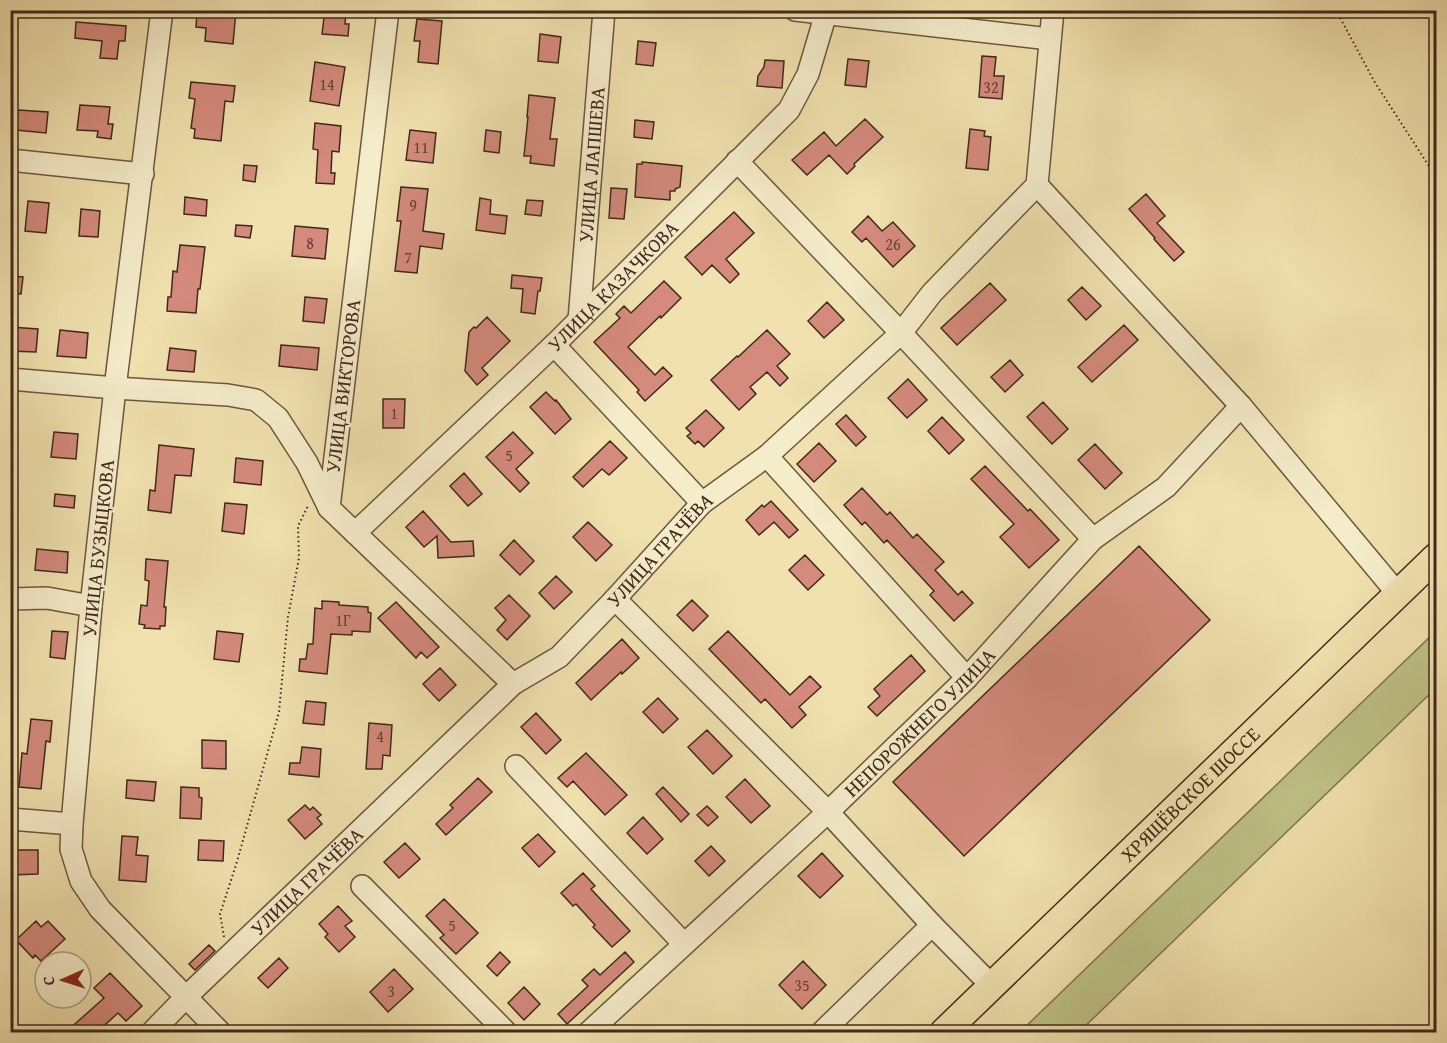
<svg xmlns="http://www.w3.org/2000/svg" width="1447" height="1043" font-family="'Gentium Book Plus',serif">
<rect width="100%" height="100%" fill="#f0e1ae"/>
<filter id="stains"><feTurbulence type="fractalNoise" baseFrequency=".00333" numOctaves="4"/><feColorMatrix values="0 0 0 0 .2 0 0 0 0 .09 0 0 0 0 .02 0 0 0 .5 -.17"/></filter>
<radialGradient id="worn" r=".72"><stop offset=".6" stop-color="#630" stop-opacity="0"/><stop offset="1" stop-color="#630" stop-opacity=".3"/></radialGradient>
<path fill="#bec187" stroke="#7f7552" stroke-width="1.5" d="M1436,631V688L1079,1032H1020Z"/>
<path fill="#d48a7c" stroke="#40291c" stroke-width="1.5" d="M207,10H236L233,44L205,41L206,28L196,27L197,12L207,13Z
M325,10H346L345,24H349L348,36L322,34Z
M417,19L442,21L438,64L418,62L420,41H414Z
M76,22L126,26L125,41H119L117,59L100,58L102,41L75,38Z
M540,34L561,37L558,63L538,61Z
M638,41L656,43L653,66L636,64Z
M982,56L996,57L994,76H1004L1002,99L979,97Z
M848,59L869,61L866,87L845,85Z
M765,60L784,61L782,88L757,86L758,76L764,67Z
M315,62L345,67L339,106L310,101Z
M191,82L235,86L233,102L225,101L221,141L194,138L195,129L191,128L195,99L189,98Z
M529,95L555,98L550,139H557L554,166L530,163L531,156H524L528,117H527Z
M80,105L110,107L108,124H113L111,139L97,137L98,131L77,130Z
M18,110L48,112L46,133L16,130Z
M865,119L883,137L854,164L855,166L847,174L829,155L807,175L792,160L824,132L836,146Z
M635,120L654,122L652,139L634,137Z
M315,123L341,126L339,152L332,151L331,173H335L334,184L316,183L318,150L313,149Z
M970,129L985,131L984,136L991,137L988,170L966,168Z
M410,130L436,133L433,163L406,160Z
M486,130L501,132L499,153L484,151Z
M642,162L682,166L680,187L675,189V191H670V200L635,197L637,164H642Z
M244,165L257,166L255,182L243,180Z
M401,187L428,189L423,231L444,234L442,249L420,246L417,273L395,271L401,221H397Z
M611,188L627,189L624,219L609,218Z
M1146,194L1165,216L1157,223L1184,252L1174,261L1154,239L1155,238L1129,209Z
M185,197L207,200L206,216L184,214Z
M480,198L491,200L490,214L507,216L505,234L476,230Z
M527,200L543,201L541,216L525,214Z
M28,201L49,203L46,233L25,231Z
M81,209L100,211L98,237L79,236Z
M734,212L754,233L726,259L739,274L730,283L712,265L702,275L685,257Z
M868,216L882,231L893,222L915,246L893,267L866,238L862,242L852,232Z
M236,225L252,226L250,238L235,236Z
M295,226L328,229L325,259L292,256Z
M180,245L205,247L200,289H198L196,313L167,311L168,297H171L173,271L177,272Z
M512,275L542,278L540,291H538L535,314L521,312L523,289L511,288Z
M11,276L23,277L21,294L10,293Z
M664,281L681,298L661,318L660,316L628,347L655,375L663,367L672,376L645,401L637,392L639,390L594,342L620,318L616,314L624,306L631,313Z
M990,283L1006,300L957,345L941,328Z
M1082,287L1101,306L1086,320L1068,300Z
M305,297L327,299L324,323L303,321Z
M827,302L844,320L824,338L808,321Z
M487,317L510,341L482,368L488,375L477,385L465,371L469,332L474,327L476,328Z
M1124,325L1138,340L1092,382L1078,367Z
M10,327L38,329L36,352L10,351Z
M60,330L88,333L86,358L57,356Z
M767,330L790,354L777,366L788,378L780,386L767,372L750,387L756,394L739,410L711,380L737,356L738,357Z
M281,345L319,348L317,370L279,366Z
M170,348L196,351L194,372L167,370Z
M1010,360L1023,375L1005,392L991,377Z
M908,379L927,400L907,418L888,398Z
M546,392L555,401L556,400L571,419L555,434L530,407Z
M383,399H405L404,428H383Z
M1043,402L1068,429L1052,444L1027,417Z
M706,410L724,428L704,447L698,441L695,444L687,436L691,433L686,428Z
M846,415L866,437L856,446L836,424Z
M942,417L964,440L949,454L928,431Z
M54,432L78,434L76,459L51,457Z
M513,432L533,453L516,469L529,483L520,492L486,457Z
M610,441L627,458L609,475L602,469L583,487L573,477Z
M819,443L836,461L814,482L797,464Z
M1095,444L1122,473L1105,489L1078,460Z
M159,445L194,449L191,476L175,475L171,513L148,510L150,490L155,491Z
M236,458L263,461L261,485L234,482Z
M985,466L1028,511L1030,509L1059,540L1029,568L1000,537L1014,524L971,479Z
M464,473L482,494L468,506L450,486Z
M862,488L887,515L890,512L913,538L917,534L944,562L935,570L958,595L962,591L973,603L954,621L930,595L934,591L887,540L884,543L865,522L862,525L844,505Z
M55,494L75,496L74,508L54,506Z
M771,501L798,530L789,538L774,522L759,535L746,520L762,505L764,507Z
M225,503L247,505L244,534L222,531Z
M423,511L451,542L473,541L474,556L438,558L437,536L424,547L406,527Z
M588,522L612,545L596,561L573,537Z
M514,540L534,561L520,575L500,555Z
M1139,546L1210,620L964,856L893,782Z
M37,549L68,552L67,573L35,570Z
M805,555L824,575L808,590L789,570Z
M146,559L168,561L164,607H166L165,626H160V629L144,628L145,625L139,624L141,605L147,606L149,581L145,580Z
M556,576L572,592L554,609L539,593Z
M509,595L530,616L507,640L497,630L506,620L495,608Z
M692,600L708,616L693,631L677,615Z
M322,601L339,602V605L368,607V612L371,613L370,632L352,631V635L331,634L327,674L299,671L300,659H306L308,644H313L315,608L322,609Z
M396,602L439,647L427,658L421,652L416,658L378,618Z
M52,631L68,632L65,659L50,657Z
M217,631L243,634L239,662L214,659Z
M728,631L790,695L810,676L821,687L799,707L806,715L792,728L765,699L761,703L709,649Z
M622,639L639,658L622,674L621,672L591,700L576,683Z
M911,655L925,671L877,716L868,707L880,696L874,689Z
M440,668L456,685L439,701L423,684Z
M658,698L678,719L663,733L643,712Z
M306,701L326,703L324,725L303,723Z
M536,713L561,740L546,754L521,727Z
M31,719L52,721L50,742L46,741L41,789L19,787L22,753L27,754Z
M369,723L392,725L390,756L383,755L382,769H366Z
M707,730L732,756L713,774L688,747Z
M202,740L226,741V769L202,768Z
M302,747L321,749L319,777L289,774L290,763H300Z
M586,753L627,795L605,815L573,781L567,787L558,778Z
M478,778L492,792L446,835L436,824L453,808L450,805Z
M745,779L770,806L751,823L726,797Z
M127,780L156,782L154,801L126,798Z
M181,787L199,788V797L202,798L201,819L180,818Z
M663,787L689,814L681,822L656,794Z
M305,805L310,810L313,807L321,815L317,818L322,824L305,839L288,820Z
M707,806L718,817L708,826L697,815Z
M643,817L663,839L647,854L627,833Z
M538,834L555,852L539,867L522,848Z
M122,836L138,837L136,855L148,856L146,882L119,880Z
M199,840L224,841L223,861L198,860Z
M405,843L420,859L399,878L384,862Z
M711,846L725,861L709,876L695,861Z
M10,850H38V874L10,875Z
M822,853L843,876L820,898L798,876Z
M583,873L595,886L591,889L630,931L612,947L593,927L595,925L576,904L573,906L561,893Z
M444,899L478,933L456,954L440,938L444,935L426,916Z
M338,906L352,921L345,926L355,937L339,952L325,937L328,934L319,924Z
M36,921L41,927L48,921L65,939L41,961L35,955L33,958L16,940Z
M209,945L215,951L195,970L189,964Z
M500,952L510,962L497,976L487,966Z
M625,952L634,962L567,1024L558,1014L588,986L582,980L594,969L600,975Z
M279,958L288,968L268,988L258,978Z
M803,961L826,985L802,1009L779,985Z
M394,969L413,989L388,1012L370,992Z
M110,973L142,1006L126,1021L118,1013L97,1032H66L104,998L94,988Z
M524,987L540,1004L524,1020L508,1003Z"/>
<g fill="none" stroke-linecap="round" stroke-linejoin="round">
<defs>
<g id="minor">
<path d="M162,10L115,388L91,606L72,824L71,849L81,881L100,909L220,1032"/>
<path d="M388,10L329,508L513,684"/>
<path d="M795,10L1050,39"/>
<path d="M10,160L143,174"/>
<path d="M737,161L901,333L1093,539"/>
<path d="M1037,185L1241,406L1398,594"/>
<path id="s1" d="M579,320L604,10"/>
<path d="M554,345L702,503"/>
<path d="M10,379L115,388L228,395L256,400L278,418L307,463L329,508"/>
<path d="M767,456L967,678"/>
<path id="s2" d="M355,533L554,345L789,110L808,74L827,10"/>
<path d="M10,599L47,598L91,606"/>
<path d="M615,599L828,812L932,925L992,986"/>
<path d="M516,766L684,944"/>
<path d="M10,819L72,824"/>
<path d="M362,886L506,1032"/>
<path id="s3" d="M152,1032L186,997L513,684L559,657L615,599L702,503L767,456L901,333L932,293L1037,185L1053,10"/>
<path id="s4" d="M589,1032L828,812L967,678L1093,539L1166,487L1241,406"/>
<path d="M822,1032L932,925"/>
</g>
<g id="major">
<path id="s5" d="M944,1032L1436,557"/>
</g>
</defs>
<use href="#minor" stroke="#6c5740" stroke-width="24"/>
<use href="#major" stroke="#40291c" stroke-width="30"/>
<path stroke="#40291c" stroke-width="2" stroke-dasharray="1.5 3" stroke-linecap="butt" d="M1336,10L1374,81L1436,177
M224,937L220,914L236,865L279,712L288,617L299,558L298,526L308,506"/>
<use href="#minor" stroke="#f5ecca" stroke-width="21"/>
<use href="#major" stroke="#f0e1ae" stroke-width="27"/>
</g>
<g text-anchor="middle" stroke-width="4.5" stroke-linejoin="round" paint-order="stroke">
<g font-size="16" fill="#654134">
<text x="327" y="90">14</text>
<text x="991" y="93">32</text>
<text x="421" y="153">11</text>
<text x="413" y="211">9</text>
<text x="310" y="249">8</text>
<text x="893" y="250">26</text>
<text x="408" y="263">7</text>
<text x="394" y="419">1</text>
<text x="509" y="461">5</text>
<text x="343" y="626">1Г</text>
<text x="380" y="742">4</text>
<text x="452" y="931">5</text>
<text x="802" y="991">35</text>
<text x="391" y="997">3</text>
</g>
<g font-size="20" fill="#40291c" stroke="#f5ecca">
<text dy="7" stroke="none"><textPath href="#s1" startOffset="156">УЛИЦА ЛАПШЕВА</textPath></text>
<text dy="7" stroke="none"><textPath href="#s2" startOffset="357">УЛИЦА КАЗАЧКОВА</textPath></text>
<text transform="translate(343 386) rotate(-83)" y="7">УЛИЦА ВИКТОРОВА</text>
<text transform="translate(98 548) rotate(-84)" y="7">УЛИЦА БУЗЫЦКОВА</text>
<text dy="7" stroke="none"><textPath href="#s3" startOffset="702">УЛИЦА ГРАЧЁВА</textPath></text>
<text dy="7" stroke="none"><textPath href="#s4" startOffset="453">НЕПОРОЖНЕГО УЛИЦА</textPath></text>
<text dy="7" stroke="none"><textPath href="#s5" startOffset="342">ХРЯЩЁВСКОЕ ШОССЕ</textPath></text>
<text dy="7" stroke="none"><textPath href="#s3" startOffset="216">УЛИЦА ГРАЧЁВА</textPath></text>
</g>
</g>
<rect width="1447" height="1043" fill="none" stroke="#f0e1ae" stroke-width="36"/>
<rect x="12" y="12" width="1423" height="1019" fill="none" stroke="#40291c" stroke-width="3"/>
<rect x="18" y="18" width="1411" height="1007" fill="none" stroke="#40291c" stroke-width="1.5"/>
<g transform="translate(63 980) rotate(267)"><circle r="28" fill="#f5ecca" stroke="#ad9e84" stroke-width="1.5"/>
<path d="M0-4.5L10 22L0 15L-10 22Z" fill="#8f2418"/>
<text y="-9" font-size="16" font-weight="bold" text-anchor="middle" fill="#40291c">С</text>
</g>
<rect width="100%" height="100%" filter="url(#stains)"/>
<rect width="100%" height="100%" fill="url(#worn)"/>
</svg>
